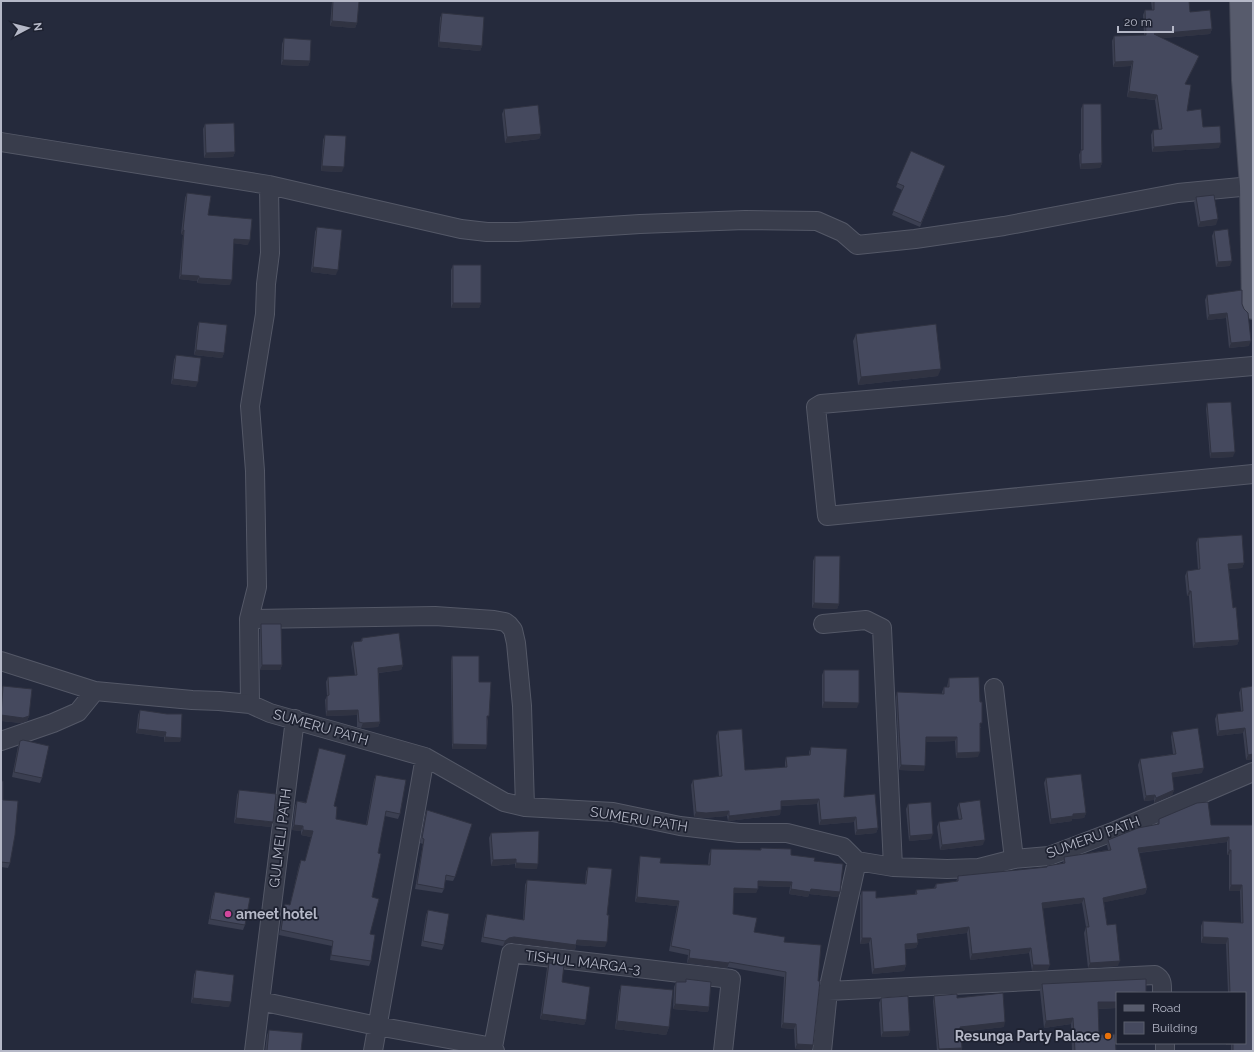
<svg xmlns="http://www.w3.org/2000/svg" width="1254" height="1052" font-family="Raleway,sans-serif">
<rect width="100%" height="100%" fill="#252a3c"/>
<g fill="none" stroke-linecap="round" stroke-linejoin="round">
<defs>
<path id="minor" d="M1,142L269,185L461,229L487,232H517L640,224L745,220L817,221L842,232L857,245L915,239L1004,226L1178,193L1251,186
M1253,366L821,404L816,407L827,516L1253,474
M249,619L435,616L494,620L505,622L509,625L513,630L516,643L522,706L525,807
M823,624L866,620L882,628L893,867
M1,661L95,691L192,700L219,701L250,704L270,713L425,757L504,802L525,807L613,812L680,826L739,833H787L843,847L857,861L893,867L947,869L979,868L1014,859L1049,856L1115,831L1253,772
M994,688L1014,859
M250,704L249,619L257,587L255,471L250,406L265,314L266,284L270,253L269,185
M1,741L53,723L78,712L95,691
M828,991L1155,975C1163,979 1162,985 1162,993
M260,1001L377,1026L493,1047
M254,1051L295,719
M373,1051L425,757
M495,1051L493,1047L511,953L731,979L723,1051
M822,1051L828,991L857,861
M1165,1051V1043"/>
<path id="major" d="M1241,1L1243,80L1251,186L1253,308"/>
</defs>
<use href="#minor" stroke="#545867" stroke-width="20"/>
<use href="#major" stroke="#424655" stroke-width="24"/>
<use href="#minor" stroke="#393d4c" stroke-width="18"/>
<use href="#major" stroke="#575b6c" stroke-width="22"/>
</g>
<path fill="#3b3f51" d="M332,1H359L357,23L355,28L330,26Z
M1151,1H1189L1190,12L1212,29L1210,34L1163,38L1197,61L1185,84L1187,111L1203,127L1219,148L1152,152L1151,135L1153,130H1159L1155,100L1127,97L1131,66L1113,67L1112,41L1114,36L1144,35L1143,15L1145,10H1152Z
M442,13L482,46L480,51L438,47L440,18Z
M284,38L310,61L308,66L281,65L282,44Z
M1083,104L1102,163L1100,168L1080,169L1079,155L1081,150V109Z
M504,109L541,134L539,139L505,143L502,114Z
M205,124L235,152L233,157L204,158L203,129Z
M325,135L342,172L321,171L323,140Z
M911,151L945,166L920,227L892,215L902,190L896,187Z
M187,193L208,215L248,245L233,243L230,285L197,283V281L179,279L183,235L181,234L185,198Z
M1196,197L1216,225L1198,227L1194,202Z
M317,227L336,275L311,272L315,232Z
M1214,231L1230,266L1216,267L1212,236Z
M453,265L481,303L479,308H451V270Z
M1207,295L1242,304L1249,346L1229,348L1226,318L1207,320L1205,300Z
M199,322L224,353L222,358L194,355L197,327Z
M856,334L938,376L858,385L853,341Z
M176,355L196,387L171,384L174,360Z
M1207,403L1233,457L1210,458L1206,409Z
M1198,538L1244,563L1242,568L1229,569L1233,608L1239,640L1237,645L1193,648L1189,596H1187L1185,576L1187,571L1198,570L1196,543Z
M815,556L839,604L837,609L812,608L813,561Z
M261,624L282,665L280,670H260V629Z
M362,638L403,665L401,670L379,673L380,722L378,727L361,728L357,727V715L326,716L325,700L327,696L326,682L328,677L355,676L351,647L353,642H360Z
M452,656L479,682L488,721L486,749H452L451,661Z
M824,670L857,708H822V675Z
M949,678L981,728H980L978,757L956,758L955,741L926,742L924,771L899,770L896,697L897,692L942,694V692L944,687H947L948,682Z
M3,686L29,716L27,721L21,723L1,721V691Z
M1253,686V759L1246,760L1243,733L1217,736L1215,719L1217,714L1241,711L1239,693L1241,688Z
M140,710L181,738L180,742H164V737L136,733L138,715Z
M718,731L745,770L785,767V762L786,757L809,756V752L811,747L844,797L878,828L876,833L855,835L854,822L819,825L817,804L781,806L780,815L753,818L728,821L727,816L704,818L694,817L691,785L693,780L719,777L716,736Z
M1172,732L1202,773L1172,777L1174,790L1172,795L1154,803V800L1144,801L1138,765L1140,759L1173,754L1171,737Z
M20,741L42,778L40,783L12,777L18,746Z
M319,748L334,806L336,819L366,825L374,780L376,775L400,814L398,819L385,816L378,853L372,897L370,934L371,961L369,966L330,960L332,946L279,935L283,909L285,904L290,905L299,865L301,860L305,861L311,837L301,835V831L292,830L295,806L297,801L306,802L318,753Z
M1046,778L1086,813L1084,818L1072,819V821L1050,824L1044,783Z
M1,781L10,863L8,868L1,867Z
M239,790L273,822L271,827L234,823L237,795Z
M959,803L983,845L940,850L937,827L939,822L959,820L957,808Z
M908,804L931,839L909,841L906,809Z
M427,810L455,877L453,881L445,880L444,889L442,893L415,889L423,844L420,843L425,815Z
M1159,819L1211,825H1253V1051H1231V1045H1226V1043L1176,1044L1175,1043H1245V993H1228L1226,944L1201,943V926L1203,921L1241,923L1240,891H1229V855H1227V842L1139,853L1147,888L1145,894L1104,902L1107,925L1118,966L1088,968L1084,933L1086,927L1082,903L1043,908L1048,970L1032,971L1029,953L970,960L967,933L917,939L918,943L916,948L905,949L906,965L904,971L872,974L869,943L860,944V896L862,891L876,898L915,895L916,890L934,888L936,884L956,882L958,876L1047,867V866L1063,863L1064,857L1108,850L1107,845L1108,840L1157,824Z
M491,833L537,869L515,868V864L491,866L489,838Z
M761,848L791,855L814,861L840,892L838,897L809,894L808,897L789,894L790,887L758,886L756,893H734L733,914L754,932L784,942L813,1045L812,1050L795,1049L794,1029L781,1028L784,977L728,967L727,968L687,963L688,955L669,951L677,906L635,902L639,861L640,856L660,863L708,865L709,854L711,849L760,850Z
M588,867L607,915L605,947L576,945L575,950L512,943H507L503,946L481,942L485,919L487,914L523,920L525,885L527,880L585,884L586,872Z
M215,892L245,925L243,930L208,924L213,897Z
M428,910L444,945L442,950L421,946L426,915Z
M549,963L586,1020L584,1025L540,1019L547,968Z
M196,970L229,1007L191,1003L194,975Z
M686,979L709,1007L708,1012L673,1009L674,987L676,982H685Z
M1042,984L1117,993V1008L1098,1009L1099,1035L1116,1051H1072L1071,1024L1044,1028L1040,991Z
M621,985L669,1027L666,1035L615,1029L619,992Z
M934,996L957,998L1004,1027L960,1032L962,1048L961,1051H937L933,1001Z
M881,998L910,1031L908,1036L881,1037L879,1003Z
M269,1030L301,1051H265L267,1035Z"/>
<path fill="#303342" d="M332,21L357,23L355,28L330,26Z
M1212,29L1210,34L1152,39L1154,34Z
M439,42L482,46L480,51L438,47Z
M1199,56L1197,61L1183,89L1185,84Z
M283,60L310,61L308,66L281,65Z
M1133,61L1131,66L1113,67L1115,62Z
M1129,91L1157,95L1155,100L1127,97Z
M541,134L539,139L505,143L507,137Z
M1221,143L1219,148L1152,152L1154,147Z
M235,152L233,157L204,158L206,153Z
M1102,163L1100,168L1080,169L1081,164Z
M322,166L344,167L342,172L321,171Z
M1218,219L1216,225L1198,227L1200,222Z
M183,230H184L183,235L181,234Z
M234,239L250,240L248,245L232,243Z
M1232,261L1230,266L1216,267L1218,262Z
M313,267L338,270L336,275L311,272Z
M181,275L199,276L197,281L179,279Z
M199,278L232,280L230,285L197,283Z
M453,303H481L479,308H451Z
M1227,313L1226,318L1207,320L1209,315Z
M1251,341L1249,346L1229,348L1231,343Z
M196,350L224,353L222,358L194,355Z
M941,369L938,376L858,385L861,377Z
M173,379L198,382L196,387L171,384Z
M1235,452L1233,457L1210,458L1211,453Z
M1244,563L1242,568L1227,569L1228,564Z
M1189,591H1191L1189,596H1187Z
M814,603L839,604L837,609L812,608Z
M1239,640L1237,645L1193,648L1195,643Z
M262,665H282L280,670H260Z
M403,665L401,670L377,673L378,668Z
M824,702L859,703L857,708H822Z
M358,710L357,715L326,716L327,711Z
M1,715L29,716L27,721L21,723L1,721Z
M380,722L378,727L361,728L363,723Z
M1245,728L1243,733L1217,736L1219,731Z
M138,729L166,732L164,737L136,733Z
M165,737L181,738L180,742H164Z
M926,737H957L955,741L925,742Z
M453,744L487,745L486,749H452Z
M980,752L978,757L956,758L957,753Z
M1253,754V759L1246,760L1248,755Z
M901,765L925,766L924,771L899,770Z
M1204,768L1202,773L1170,778L1172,773Z
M1174,790L1172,795L1154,803L1156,798Z
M1155,795L1154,800L1144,801L1146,796Z
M819,799L817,804L779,806L781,801Z
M781,810L780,815L728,821L729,816Z
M729,811L727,816L704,818L694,817L696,812Z
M1086,813L1084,818L1072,819V821L1050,824L1051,819L1073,814Z
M856,817L854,822L819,825L821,820Z
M236,818L273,822L271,827L234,823Z
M294,825L303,826L301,831L292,830Z
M878,828L876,833L855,835L857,830Z
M303,830L313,831L311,837L301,835Z
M933,834L931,839L909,841L910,836Z
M1229,837L1227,842L1136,853L1138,848Z
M985,840L983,845L940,850L942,845Z
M1229,850H1231L1229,855H1227Z
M516,859L515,864L491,866L493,860Z
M516,863L538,864L537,869L515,868Z
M758,881L792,882L790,887L756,886Z
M1231,885H1242L1240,891H1229Z
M734,888L758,889L756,893H732Z
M1147,888L1145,894L1101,903L1103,898Z
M791,889H811L840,892L838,897L809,894L808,897L789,894Z
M637,897L679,901L677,906L635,902Z
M1084,898L1082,903L1040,909L1042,903Z
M969,927L967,933L915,939L917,934Z
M514,937L577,940L607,942L605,947L576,945L575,950L512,943H507L503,946L505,941L509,938Z
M1203,937L1228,938L1226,944L1201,943Z
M862,938H871L869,943L860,944Z
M918,943L916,948L903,949L905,944Z
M1031,948L1029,953L970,960L972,954Z
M689,958L729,963L727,968L687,963Z
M1120,961L1118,966L1088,968L1090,963Z
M906,965L904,971L872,974L874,969Z
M1033,965H1050L1048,970L1032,971Z
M193,998L231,1002L229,1007L191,1003Z
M1098,1002H1117V1008L1096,1009Z
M675,1004L709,1007L708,1012L673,1009Z
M542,1014L586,1020L584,1025L540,1019Z
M1073,1018L1071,1024L1044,1028L1046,1021Z
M617,1021L669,1027L666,1035L615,1029Z
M1005,1022L1004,1027L958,1032L960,1027Z
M783,1023L796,1024L794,1029L781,1028Z
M910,1031L908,1036L881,1037L883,1032Z
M1176,1043H1226L1176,1044Z
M1227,1043H1232L1231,1045H1226Z
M797,1044L813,1045L812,1050L795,1049Z
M962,1048L961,1051H939V1049Z"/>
<path fill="#45495e" stroke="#303342" d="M333,1H359L357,23L332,21Z
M1154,1H1189L1190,12L1210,10L1212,29L1154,34L1199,56L1185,84L1191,85L1187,111L1201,109L1203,127L1220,126L1221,143L1154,147L1153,130L1162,129L1157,95L1129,91L1133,61L1115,62L1114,36L1146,35L1145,10H1154Z
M442,13L484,17L482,46L439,42Z
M284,38L311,40L310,61L283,60Z
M1083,104H1101L1102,163L1081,164V150H1083Z
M538,105L541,134L507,137L504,109Z
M234,123L235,152L206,153L205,124Z
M325,135L346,136L344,167L322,166Z
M911,151L945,166L921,223L893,211L904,186L897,183Z
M187,193L211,196L208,215L252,219L250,240L234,239L232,280L199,278V276L181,275L184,230H183Z
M1214,195L1218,219L1200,222L1196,197Z
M317,227L342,230L338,270L313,267Z
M1228,229L1232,261L1218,262L1214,231Z
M453,265H481V303H453Z
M1242,290V304L1244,309L1248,313L1251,341L1231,343L1227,313L1209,315L1207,295Z
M199,322L227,325L224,353L196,350Z
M936,324L941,369L861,377L856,334Z
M176,355L201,358L198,382L173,379Z
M1231,402L1235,452L1211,453L1207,403Z
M1242,535L1244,563L1228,564L1233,608L1236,607L1239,640L1195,643L1191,591H1189L1187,571L1200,569L1198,538Z
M815,556H840L839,604L814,603Z
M261,624H281L282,665H262Z
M399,633L403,665L378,668L380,722L363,723L359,722L358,710L327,711V696L329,695L328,677L357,675L353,642L362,641V638Z
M452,656H479V682H491L489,716H487V745L453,744Z
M824,670H859V703L824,702Z
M979,677L980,702H982V723H980V752L957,753V737H926L925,766L901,765L897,692L944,694V687H949V678Z
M3,686L32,689L29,716L23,718L1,715Z
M1253,686V754L1248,755L1245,728L1219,731L1217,714L1243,711L1241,688Z
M140,710L167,714H182L181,738L165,737L166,732L138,729Z
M1198,728L1204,768L1172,773L1174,790L1156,798L1155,795L1146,796L1140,759L1176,754L1172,732Z
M742,729L745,770L787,767L786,757L810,755L811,747L847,749L844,797L875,794L878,828L857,830L856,817L821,820L819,799L781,801V810L729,816V811L706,813L696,812L693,780L722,776L718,731Z
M23,740L49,746L42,778L14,772L20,741Z
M319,748L346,755L334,806L337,807L336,819L367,825L376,775L406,780L400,814L386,811L378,853L381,854L372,897L379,899L370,934L375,935L371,961L331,955L333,941L281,930L285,904L290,905L301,860L305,861L313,831L303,830V826L294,825L297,801L306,803Z
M1081,774L1086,813L1073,814V816L1051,819L1046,778Z
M1,781H3V800L18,801L15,835L10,863L1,862Z
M239,790L276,794L273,822L236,818Z
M980,800L985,840L942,845L939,822L962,819L959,803Z
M931,802L933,834L910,836L908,804Z
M1208,802L1211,825H1253V1051H1233V1043H1245V993H1230L1228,938L1203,937V921L1243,923L1242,885H1231V850H1229V837L1138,848L1147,888L1103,898L1107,925L1116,924L1120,961L1090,963L1086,927H1089L1084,898L1042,903L1050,965H1033L1031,948L972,954L969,927L917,934L918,943L905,944L906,965L874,969L871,938H862V891H876V898L917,894L916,890L936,888V884L958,881V876L1047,867V866L1065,863L1064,857L1111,850L1108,840L1138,828L1159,824V819L1197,803Z
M427,810L472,824L455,877L446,875L444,889L417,884L424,839L422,838Z
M539,831L538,864L516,863V859L493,860L491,833Z
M761,848L791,849V855L815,858L814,861L843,864L840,892L811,889L810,892L791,889L792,882L758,881V889L734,888L733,914L757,918L754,932L785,937L784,942L821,945L818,981H820L813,1045L797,1044L796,1024L783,1023L786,972L729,962V963L689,958L690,950L671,946L679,901L637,897L640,856L661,858L660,863L710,865L711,849L761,850Z
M588,867L612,869L607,915H609L607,942L577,940L576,945L514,937L509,938L505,941L483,937L487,914L524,920L527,880L586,884Z
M215,892L250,898L245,925L210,919Z
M428,910L449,914L444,945L423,941Z
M549,963L564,965L562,982L590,987L586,1020L542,1014Z
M196,970L234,975L231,1002L193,998Z
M686,979L711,982L709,1007L675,1004L676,982H686Z
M1146,979V992L1117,993V1002H1098L1099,1035L1115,1034L1116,1051H1075L1073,1018L1046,1021L1042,984Z
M621,985L673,990L669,1027L617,1021Z
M1003,993L1005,1022L960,1027L962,1048L939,1049L934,996L957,994V998Z
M908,996L910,1031L883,1032L881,998Z
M269,1030L303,1033L301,1051H267Z"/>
<circle fill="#d1479c" stroke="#1e2231" stroke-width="1.5" cx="228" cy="914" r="4"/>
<circle fill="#e8710a" stroke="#1e2231" stroke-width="1.5" cx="1108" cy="1036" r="4"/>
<g text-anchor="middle" stroke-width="3.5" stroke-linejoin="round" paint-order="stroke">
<g font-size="14" fill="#b5b8c7" stroke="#1e2231">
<text transform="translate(321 727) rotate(16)" y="5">SUMERU PATH</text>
<text transform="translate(639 819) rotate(9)" y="5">SUMERU PATH</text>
<text transform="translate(1093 837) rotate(-20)" y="5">SUMERU PATH</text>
<text transform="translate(280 838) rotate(-83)" y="5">GULMELI PATH</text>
<text transform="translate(583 962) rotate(7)" y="5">TISHUL MARGA-3</text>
</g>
<g font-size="14" font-weight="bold" fill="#b5b8c7" stroke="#1e2231" text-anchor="start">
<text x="236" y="919">ameet hotel</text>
<text x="1100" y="1041" text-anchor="end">Resunga Party Palace</text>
</g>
</g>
<rect width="1254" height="1052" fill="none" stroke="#b5b8c7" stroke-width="4"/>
<rect x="1116" y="992" width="130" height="52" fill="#1e2231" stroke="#5a5e6d"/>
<rect x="1124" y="1005" width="20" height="6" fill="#575b6c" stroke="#5a5e6d"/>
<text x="1152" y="1012" font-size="12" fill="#b5b8c7">Road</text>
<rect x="1124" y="1022" width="20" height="12" fill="#45495e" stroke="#5a5e6d"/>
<text x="1152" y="1032" font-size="12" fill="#b5b8c7">Building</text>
<g transform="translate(28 28) rotate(83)" stroke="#1e2231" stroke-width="3" paint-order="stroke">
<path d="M0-3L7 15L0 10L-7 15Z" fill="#b5b8c7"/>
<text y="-6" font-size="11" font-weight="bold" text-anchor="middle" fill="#b5b8c7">N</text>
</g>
<path d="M1118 26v6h55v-6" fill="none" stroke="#b5b8c7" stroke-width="2"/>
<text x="1124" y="26" font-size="12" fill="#b5b8c7" stroke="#1e2231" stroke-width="3" paint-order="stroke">20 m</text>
</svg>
